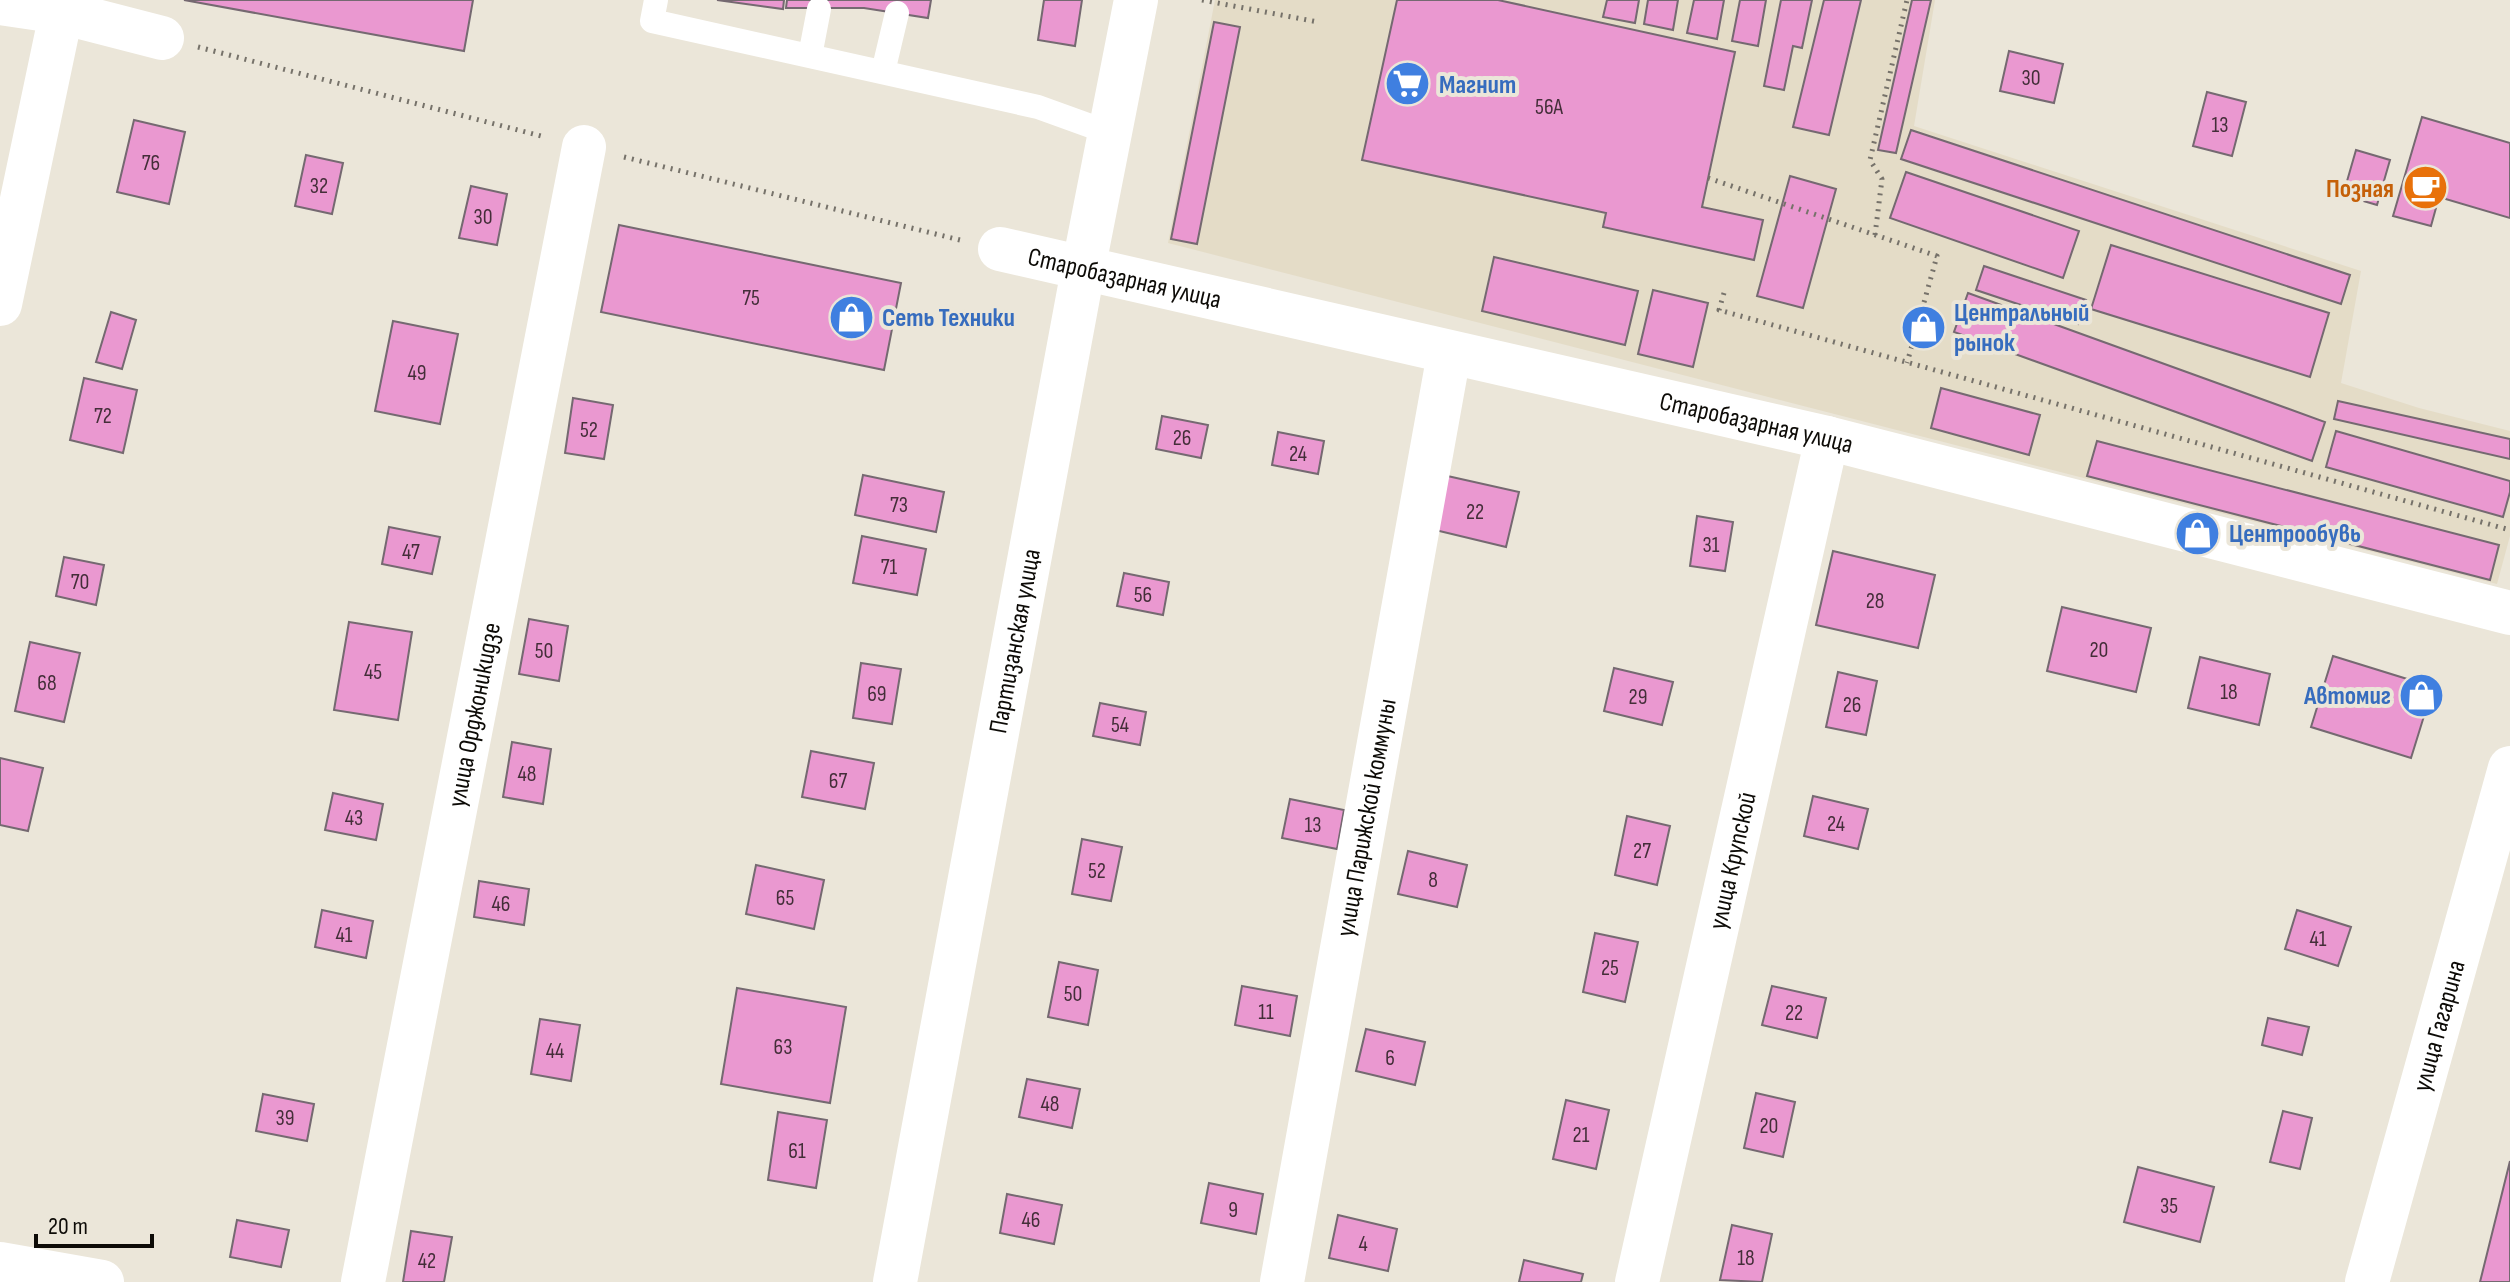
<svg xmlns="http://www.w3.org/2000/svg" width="2510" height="1282" font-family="'Sofia Sans Condensed',sans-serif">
<rect width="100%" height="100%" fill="#ebe6d9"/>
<path fill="#e4dcc7" d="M1215,0H1935L1914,126L2361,271L2341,383L2419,408L2510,431V536L2497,584L1168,243Z"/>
<path fill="#ea98d0" stroke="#756971" stroke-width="2" d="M184,0H473L464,51Z
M717,0H784L783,9Z
M787,0H931L928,18L864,8H786Z
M1044,0H1082L1075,46L1038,40Z
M1397,0H1498L1735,52L1702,207L1763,220L1754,260L1603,227L1606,213L1362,160Z
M1607,0H1639L1635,23L1603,17Z
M1648,0H1678L1673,30L1644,24Z
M1694,0H1724L1717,39L1687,33Z
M1740,0H1766L1758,46L1732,41Z
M1781,0H1812L1802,48L1793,46L1784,90L1764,86Z
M1824,0H1861L1829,135L1793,127Z
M1912,0H1931L1896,153L1878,150Z
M1214,22L1240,27L1197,244L1171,239Z
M2009,51L2063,64L2054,103L2000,91Z
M2207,92L2246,102L2232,156L2193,146Z
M2422,117L2510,143V218L2439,197L2431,226L2393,216Z
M134,120L185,132L169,204L117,192Z
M1911,130L2350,275L2341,304L1901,159Z
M2356,150L2390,160L2377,205L2343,195Z
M306,155L343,163L332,214L295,206Z
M1906,172L2079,231L2063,278L1890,218Z
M1790,176L1836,189L1803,308L1757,296Z
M471,186L507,194L497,245L459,238Z
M619,225L901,283L884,370L601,312Z
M2111,245L2329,313L2310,377L2091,309Z
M1494,257L1638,291L1625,345L1482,311Z
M1984,266L2086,300L2078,324L1976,290Z
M1653,290L1708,303L1693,367L1638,354Z
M1968,293L2325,422L2312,461L1954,332Z
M111,312L136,320L122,369L96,362Z
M393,321L458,334L440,424L375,411Z
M84,378L137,390L123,453L70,440Z
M1941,388L2040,415L2029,455L1931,428Z
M573,398L613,405L604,459L565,453Z
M2338,401L2510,439V459L2334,419Z
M1162,416L1208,425L1201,458L1156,449Z
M2336,431L2510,481V492L2503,517L2326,467Z
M1278,432L1324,441L1318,474L1272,465Z
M2097,441L2499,545L2490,580L2087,476Z
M863,475L944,492L936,532L855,515Z
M1443,475L1519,492L1506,547L1431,529Z
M1697,516L1733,522L1725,571L1690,566Z
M389,527L440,537L432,574L382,564Z
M862,536L926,549L917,595L853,583Z
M1833,551L1935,575L1918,648L1816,625Z
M64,557L104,565L96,605L56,596Z
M1124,573L1169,582L1163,615L1117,606Z
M2062,607L2151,628L2136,692L2047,671Z
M529,619L568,626L559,681L519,674Z
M349,622L412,632L398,720L334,710Z
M30,642L80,653L64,722L15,711Z
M2333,656L2433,687L2411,758L2311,727Z
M2200,657L2270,674L2259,725L2188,708Z
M861,663L901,669L892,724L853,718Z
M1614,668L1673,682L1662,725L1604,711Z
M1838,672L1877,681L1866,735L1826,727Z
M1100,703L1146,712L1140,745L1093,736Z
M512,742L551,749L543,804L503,797Z
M811,751L874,763L865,809L802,797Z
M0,758L43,768L28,831L0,825Z
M333,793L383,804L376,840L325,830Z
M1813,796L1868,809L1858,849L1804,836Z
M1290,799L1344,810L1337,849L1282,838Z
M1627,816L1670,826L1657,885L1615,875Z
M1082,839L1122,847L1111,901L1072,894Z
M1408,851L1467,865L1457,907L1398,894Z
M756,865L824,880L814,929L746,914Z
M479,881L529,889L524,925L474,917Z
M322,910L373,921L366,958L315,947Z
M2297,910L2351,927L2338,966L2285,949Z
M1595,933L1638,942L1625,1002L1583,992Z
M1059,962L1098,970L1088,1025L1048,1017Z
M1242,986L1297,996L1290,1036L1235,1025Z
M1772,986L1826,998L1817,1038L1762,1025Z
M737,988L846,1007L830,1103L721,1084Z
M2268,1018L2309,1027L2302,1055L2262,1045Z
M540,1019L580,1025L571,1081L531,1074Z
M1366,1029L1425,1042L1415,1085L1356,1071Z
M1027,1079L1080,1089L1072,1128L1019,1117Z
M1756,1093L1795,1102L1783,1157L1744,1148Z
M263,1094L314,1104L307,1141L256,1131Z
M1566,1100L1609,1110L1596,1169L1553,1159Z
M2283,1111L2312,1118L2300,1169L2270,1162Z
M778,1112L827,1120L816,1188L768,1180Z
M2510,1161V1282H2480Z
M2138,1167L2214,1187L2200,1242L2124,1222Z
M1209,1183L1263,1194L1256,1234L1201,1223Z
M1007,1194L1062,1205L1054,1244L1000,1233Z
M1338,1215L1397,1229L1388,1271L1329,1258Z
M237,1220L289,1230L281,1267L230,1257Z
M1732,1225L1772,1234L1762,1282L1720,1280Z
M411,1231L452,1237L444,1282H403Z
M1524,1260L1583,1274L1581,1282H1519Z"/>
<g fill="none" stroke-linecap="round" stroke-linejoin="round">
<path stroke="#76726a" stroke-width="5" stroke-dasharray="2 6" stroke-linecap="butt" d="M1202,0L1318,22
M198,47L545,137
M624,157L960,240
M1708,178L1937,256L1907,363
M1875,235L1882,179L1870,160L1907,0
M1724,293L1719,310L2510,530"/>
<path stroke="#fff" stroke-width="24" d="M656,0L652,21L1038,107L1110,133
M810,56L819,9
M883,72L897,13"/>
<g stroke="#fff" stroke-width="44">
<path d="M0,3L61,12L162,38"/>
<path id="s1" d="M1000,249L1827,438L2510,613"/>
<path d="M0,304L64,0"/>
<path d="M0,1264L102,1282"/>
<path id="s2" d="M363,1282L584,147"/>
<path id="s3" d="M1282,1282L1449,354"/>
<path id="s4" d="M1637,1282L1827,438"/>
<path id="s5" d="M2367,1282L2510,768"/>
</g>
<path stroke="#fff" stroke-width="44" id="s6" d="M895,1282L1083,270L1136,0"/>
</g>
<defs>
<symbol id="supermarket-disc" viewBox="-11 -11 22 22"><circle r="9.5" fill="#3f7fe0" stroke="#ebe6d9"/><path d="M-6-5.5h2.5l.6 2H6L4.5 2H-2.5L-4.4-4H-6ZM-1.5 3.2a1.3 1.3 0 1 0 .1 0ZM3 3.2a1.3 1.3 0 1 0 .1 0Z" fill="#fff"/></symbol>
<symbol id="cafe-disc" viewBox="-11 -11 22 22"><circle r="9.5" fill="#e8710a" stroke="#ebe6d9"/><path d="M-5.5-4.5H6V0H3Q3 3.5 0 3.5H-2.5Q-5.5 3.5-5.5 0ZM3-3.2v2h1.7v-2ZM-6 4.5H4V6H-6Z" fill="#fff"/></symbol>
<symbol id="shop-disc" viewBox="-11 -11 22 22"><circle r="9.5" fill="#3f7fe0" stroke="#ebe6d9"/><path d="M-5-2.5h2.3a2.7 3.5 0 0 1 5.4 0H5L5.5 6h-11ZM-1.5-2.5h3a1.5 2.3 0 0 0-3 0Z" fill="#fff"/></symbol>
</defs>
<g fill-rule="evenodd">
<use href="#supermarket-disc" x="1382" y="58" width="51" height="51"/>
<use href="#cafe-disc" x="2400" y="162" width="51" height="51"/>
<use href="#shop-disc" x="826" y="292" width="51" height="51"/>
<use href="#shop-disc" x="1898" y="302" width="51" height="51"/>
<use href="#shop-disc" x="2172" y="508" width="51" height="51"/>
<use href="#shop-disc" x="2396" y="670" width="51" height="51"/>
</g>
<g text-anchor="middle" stroke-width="8" stroke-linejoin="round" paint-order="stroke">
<g font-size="22" fill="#442e39">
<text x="2031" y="85">30</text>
<text x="1549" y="114">56А</text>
<text x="2220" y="132">13</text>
<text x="151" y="170">76</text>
<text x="319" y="193">32</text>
<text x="483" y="224">30</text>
<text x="751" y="305">75</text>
<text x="417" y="380">49</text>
<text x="103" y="423">72</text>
<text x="589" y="437">52</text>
<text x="1182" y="445">26</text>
<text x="1298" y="461">24</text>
<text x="899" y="512">73</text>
<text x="1475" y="519">22</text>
<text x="1711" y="552">31</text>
<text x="411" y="559">47</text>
<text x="889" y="574">71</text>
<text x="80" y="589">70</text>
<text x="1143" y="602">56</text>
<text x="1875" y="608">28</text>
<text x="2099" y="657">20</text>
<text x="544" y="658">50</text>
<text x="373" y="679">45</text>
<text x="47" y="690">68</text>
<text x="2229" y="699">18</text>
<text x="877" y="701">69</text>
<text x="1638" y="704">29</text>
<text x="1852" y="712">26</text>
<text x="1120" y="732">54</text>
<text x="527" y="781">48</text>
<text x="838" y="788">67</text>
<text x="354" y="825">43</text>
<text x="1836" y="831">24</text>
<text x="1313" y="832">13</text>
<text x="1642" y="858">27</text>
<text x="1097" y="878">52</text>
<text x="1433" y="887">8</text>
<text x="785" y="905">65</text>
<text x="501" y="911">46</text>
<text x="344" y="942">41</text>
<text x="2318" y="946">41</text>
<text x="1610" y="975">25</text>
<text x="1073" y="1001">50</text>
<text x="1266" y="1019">11</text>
<text x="1794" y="1020">22</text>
<text x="783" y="1054">63</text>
<text x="555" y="1058">44</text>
<text x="1390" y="1065">6</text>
<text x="1050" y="1111">48</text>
<text x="285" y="1125">39</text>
<text x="1769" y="1133">20</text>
<text x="1581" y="1142">21</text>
<text x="797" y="1158">61</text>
<text x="2169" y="1213">35</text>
<text x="1233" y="1217">9</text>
<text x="1031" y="1227">46</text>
<text x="1363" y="1251">4</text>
<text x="1746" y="1265">18</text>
<text x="427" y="1268">42</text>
</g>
<g font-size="26" font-weight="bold" fill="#366cbe" stroke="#ebe6d9" text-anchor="start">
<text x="1439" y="93">Магнит</text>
<text x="1954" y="321">Центральный<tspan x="1954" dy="30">рынок</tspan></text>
<text x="882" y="326">Сеть Техники</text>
<text x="2229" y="542">Центрообувь</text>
<text x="2391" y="704" text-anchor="end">Автомиг</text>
</g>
<g font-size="26" font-weight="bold" fill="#c56008" stroke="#ebe6d9" text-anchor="end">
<text x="2394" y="197">Позная</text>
</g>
<g font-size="26" fill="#0d0b07" stroke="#ebe6d9">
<text dy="9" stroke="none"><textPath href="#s1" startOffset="128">Старобазарная улица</textPath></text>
<text dy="9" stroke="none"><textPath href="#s1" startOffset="776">Старобазарная улица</textPath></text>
<text dy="9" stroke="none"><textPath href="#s6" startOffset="652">Партизанская улица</textPath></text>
<text dy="9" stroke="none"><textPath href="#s2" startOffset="578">улица Орджоникидзе</textPath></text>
<text dy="9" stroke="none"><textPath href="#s3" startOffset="472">улица Парижской коммуны</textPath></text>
<text dy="9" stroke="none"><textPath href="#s4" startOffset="432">улица Крупской</textPath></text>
<text dy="9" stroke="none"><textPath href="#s5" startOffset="266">улица Гагарина</textPath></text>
</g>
</g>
<path d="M36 1234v12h116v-12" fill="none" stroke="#0d0b07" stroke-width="4"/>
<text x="48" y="1234" font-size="24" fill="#0d0b07" stroke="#ebe6d9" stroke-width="6" paint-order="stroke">20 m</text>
</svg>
